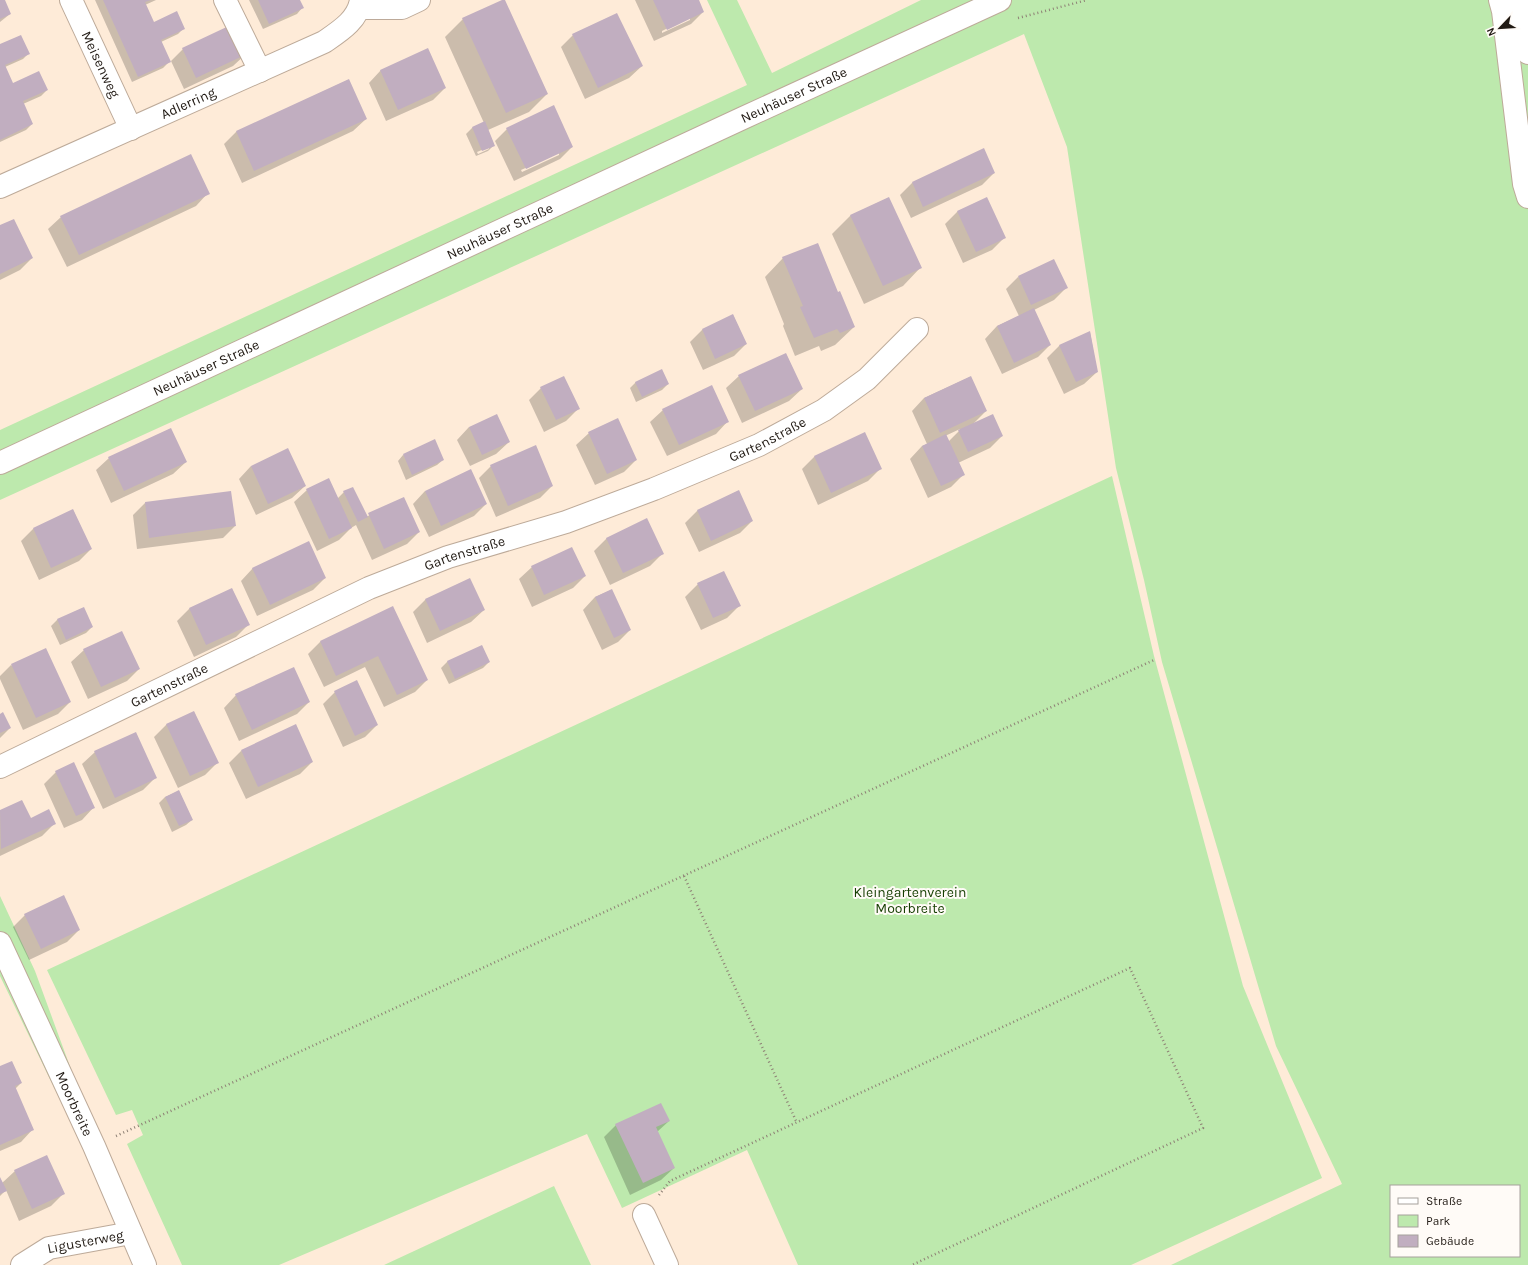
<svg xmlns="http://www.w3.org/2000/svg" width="1528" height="1265" font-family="Karla,sans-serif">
<rect width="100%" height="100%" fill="#feebd8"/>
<path fill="#bde9ad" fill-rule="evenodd" d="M707,0H737L772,73L921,0H1528V1265H1171L1342,1184L1276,1046L1162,662L1144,580L1116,468L1067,147L1024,34L0,500V430L747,85ZM1391,1186H1519V1256H1391Z
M1112,476L1154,656L1243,986L1322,1178L1131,1265H798L747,1150L622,1208L587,1134L279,1265H182L127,1144L143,1135L132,1110L116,1115L47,970Z
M0,896L35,971L131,1233L140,1265L0,976Z
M554,1186L591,1265H384Z"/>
<path fill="#0003" fill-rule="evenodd" d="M0,0H4L10,14L0,22Z
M95,0H156L145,5L153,23L184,28L178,34L161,42L169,62L163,68L132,82Z
M249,0H299L302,8L297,14L263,29Z
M635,0H698L703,12L691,24L654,41ZM690,17V20L662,33V31Z
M463,19L547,94L529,112L488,130L494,145L488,151L476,156L466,134L472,128L484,123L445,37ZM489,147V149L478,154L477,152Z
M573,35L642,66L629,78L585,99L561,47Z
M0,45L29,53L23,59L5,67L13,85L47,90L41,96L23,104L32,124L26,130L0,142Z
M183,49L246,54L233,66L184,89L171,61Z
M381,70L445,88L433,100L386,121L369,83Z
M348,80L366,119L353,131L242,183L224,144L236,132Z
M507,129L572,147L560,159L514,181L495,141ZM559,153V155L522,172L521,170Z
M983,150L994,173L982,185L911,218L900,195L912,183Z
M208,193L196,206L67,267L48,229L61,217Z
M888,198L921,267L903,286L864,304L832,234L850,216Z
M986,199L1004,238L992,250L963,263L945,224L957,212Z
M0,226L32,258L20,270L0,280Z
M783,258L837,293L854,327L835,345L821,351L819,346L795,356L783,326L784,324L765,277Z
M1018,277L1066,288L1054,300L1034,310L1050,345L1038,357L1002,374L985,339L997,326L1019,316L1006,289Z
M733,315L746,344L734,356L703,370L690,342L702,330Z
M1090,332L1097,372L1084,384L1064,394L1047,358L1059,346Z
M786,354L802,389L789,401L742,423L726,388L739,376Z
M970,377L986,411L972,425L1002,436L990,448L958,463L963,475L951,487L928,498L910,459L922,446L927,444L912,411L924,398ZM960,429V430L948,442L945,436Z
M636,382L668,384L662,390L636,402L630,388Z
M541,388L578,409L566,421L544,432L529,400Z
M663,410L728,421L716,434L667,456L650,422Z
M469,427L509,442L496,454L470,466L457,440Z
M170,429L186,462L173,474L111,503L96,470L109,458Z
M589,433L636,460L624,472L595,485L576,445Z
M864,434L880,469L868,481L818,505L802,469L814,457Z
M403,455L443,460L437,465L406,480L398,461Z
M251,466L305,486L292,498L256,515L239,479Z
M491,466L552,486L540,498L496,517L479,478Z
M307,490L337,499L344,492L366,517L403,498L419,532L407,544L372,560L356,525L351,528L339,540L317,551L294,502Z
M425,491L486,504L474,516L429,537L413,504Z
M738,491L752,521L740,533L699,552L685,523L697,511Z
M145,503L235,526L223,538L137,549L133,515Z
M73,510L91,549L79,561L39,580L21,541L33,529Z
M607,538L662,554L650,566L610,585L594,551Z
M532,567L585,576L573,588L532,607L519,579Z
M253,568L325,578L313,590L257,616L241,581Z
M469,580L484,610L471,622L427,643L413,612L425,600Z
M698,584L740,605L727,618L701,630L685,597Z
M232,589L248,625L236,637L194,657L177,621L189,609Z
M611,590L630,630L618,642L602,650L583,610L595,597Z
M83,608L92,627L86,633L60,645L51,626L57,620Z
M393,608L427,680L415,692L384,707L365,667L324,687L308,654L320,642Z
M482,646L489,662L483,668L449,684L441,668L447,662Z
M84,650L139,669L127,681L88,699L71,662Z
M11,665L70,702L58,714L23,730L0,679V676Z
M335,692L377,725L365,737L343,747L323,704Z
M236,695L309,702L297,714L239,741L224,708Z
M194,712L217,763L205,775L178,788L154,737L166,725Z
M0,715L10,728L0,738Z
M241,751L312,762L300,774L246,799L229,763Z
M95,752L155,778L143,790L103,809L82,764Z
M56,772L94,807L82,820L64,828L44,784Z
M179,791L192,820L186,825L172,832L159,803L165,797Z
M22,801L30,819L54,824L42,836L0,856V811Z
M25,915L79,930L67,942L29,960L13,927Z
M0,1067L21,1083L15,1089L33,1129L21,1142L0,1151Z
M669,1121L657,1132L674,1168L661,1180L630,1195L604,1137L616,1125Z
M15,1171L63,1194L51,1206L19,1221L6,1190L0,1196V1179L2,1183Z"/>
<path fill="#c1aec0" d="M0,0H5L11,14L0,19Z
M103,0H151L145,2L154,22L177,11L185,29L161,40L171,62L138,77Z
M258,0H300L304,8L269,24Z
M502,0H505L548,94L506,113L462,18Z
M653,0H699L704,12L667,30Z
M617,13L643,66L598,88L572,34Z
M233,24L247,54L196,78L182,48Z
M21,35L30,54L5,65L13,83L39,71L48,90L23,101L33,124L0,140V44Z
M428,48L446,88L398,110L380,70Z
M349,79L367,119L254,171L236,131Z
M554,105L573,147L526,169L506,128Z
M485,121L495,146L482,151L472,127Z
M984,148L995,173L923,207L912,182Z
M191,154L210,194L79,255L60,216Z
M889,197L922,268L883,286L850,215Z
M987,197L1006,238L976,252L957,211Z
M14,219L33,258L0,274V225Z
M818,243L838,292L840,291L855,327L840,333L837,329L814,338L800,307L803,306L782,257Z
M1054,259L1068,288L1031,305L1018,276Z
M1034,308L1051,345L1014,363L997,326Z
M733,314L747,344L715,359L702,329Z
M1090,331L1098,372L1076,382L1059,345Z
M786,353L803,389L755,411L738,375Z
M662,369L669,384L642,397L635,382Z
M564,376L580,409L556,420L540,387Z
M971,376L987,411L940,433L924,398Z
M712,385L729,422L679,445L662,409Z
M497,414L510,442L482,455L469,427Z
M993,414L1003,436L968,452L958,430Z
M618,418L637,460L607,474L588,432Z
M171,428L187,462L124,491L108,457Z
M865,432L882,469L831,493L814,456Z
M946,434L965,475L941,486L922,446Z
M435,439L444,460L412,475L403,454Z
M536,445L553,486L508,506L490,465Z
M288,448L306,486L268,504L251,466Z
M471,469L487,504L441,526L425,491Z
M329,478L352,528L329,539L306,489Z
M353,487L368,517L358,522L343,491Z
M739,490L753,521L711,541L697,510Z
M231,491L236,526L149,538L145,502Z
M404,497L420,532L384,549L368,513Z
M73,509L92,549L51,568L33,528Z
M647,518L664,554L623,573L606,538Z
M309,541L326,578L270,605L252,568Z
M572,547L586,576L544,595L531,566Z
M724,571L741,606L713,618L697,583Z
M470,578L485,610L440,631L425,599Z
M232,588L250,625L206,645L189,608Z
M612,589L631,630L614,638L595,597Z
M393,606L428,680L397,695L378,656L336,676L320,641Z
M84,607L93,627L66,640L57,619Z
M122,631L140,669L101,687L83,649Z
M482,645L490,662L455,679L447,661Z
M46,648L71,702L36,718L11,664Z
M294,667L310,702L252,730L235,694Z
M357,680L378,725L355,736L334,691Z
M194,711L219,763L190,776L166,724Z
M3,712L11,728L0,733V714Z
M296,724L313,762L258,787L241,750Z
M136,732L157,778L115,798L94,751Z
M74,762L95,808L76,816L55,771Z
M179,790L193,820L179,826L165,797Z
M22,800L31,818L49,809L56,824L1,849L0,810Z
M64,895L80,930L41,949L24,914Z
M12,1061L22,1083L15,1086L34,1130L0,1145V1066Z
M661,1103L670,1121L656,1127L675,1168L643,1183L615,1124Z
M47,1155L65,1194L32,1209L14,1170Z
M0,1177L7,1191L0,1194Z"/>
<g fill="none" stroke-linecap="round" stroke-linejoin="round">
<defs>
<g id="minor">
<path id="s1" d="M71,0L131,129"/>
<path d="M225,0L260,71"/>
<path d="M360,8H402L419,0"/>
<path id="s2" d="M0,187L324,42C340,31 358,20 361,0"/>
<path id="s3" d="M0,767L369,588L448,557L566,522L654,489L759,445L824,410L867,379L917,329"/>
<path id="s4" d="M0,943L94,1146L145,1265"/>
<path d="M644,1215L667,1265"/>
<path id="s5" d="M22,1265L49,1248L131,1233"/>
</g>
<g id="major">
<path d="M1500,0L1503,11L1524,184L1528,197"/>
<path d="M1521,0L1528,53"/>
<path id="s6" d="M0,463L743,118L1000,0"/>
</g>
</defs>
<use href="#minor" stroke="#bdaa99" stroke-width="24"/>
<use href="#major" stroke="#bdaa99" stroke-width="24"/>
<path stroke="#8e8175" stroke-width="2.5" stroke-dasharray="1 3" stroke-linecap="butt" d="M1018,18L1087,0
M684,876L797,1123
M116,1136L1154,660
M659,1195L670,1181L1130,968L1203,1128L912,1265"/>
<use href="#minor" stroke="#fff" stroke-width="22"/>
<use href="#major" stroke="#fff" stroke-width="22"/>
</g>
<g text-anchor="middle" stroke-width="4" stroke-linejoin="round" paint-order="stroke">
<g font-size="14" fill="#211a14" stroke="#fffbf7">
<text dy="5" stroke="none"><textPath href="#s1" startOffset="71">Meisenweg</textPath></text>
<text dy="5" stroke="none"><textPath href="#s6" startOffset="875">Neuhäuser Straße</textPath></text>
<text dy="5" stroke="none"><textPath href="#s2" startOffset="206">Adlerring</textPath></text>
<text dy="5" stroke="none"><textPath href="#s6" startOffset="551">Neuhäuser Straße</textPath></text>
<text dy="5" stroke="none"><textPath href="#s6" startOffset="227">Neuhäuser Straße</textPath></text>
<text dy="5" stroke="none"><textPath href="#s3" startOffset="836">Gartenstraße</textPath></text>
<text dy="5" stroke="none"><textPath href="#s3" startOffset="512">Gartenstraße</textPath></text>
<text dy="5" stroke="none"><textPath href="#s3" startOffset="188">Gartenstraße</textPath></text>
<text dy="5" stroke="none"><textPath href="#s4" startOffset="177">Moorbreite</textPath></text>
<text dy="5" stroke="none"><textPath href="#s5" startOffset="69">Ligusterweg</textPath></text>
</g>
<g font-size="14" fill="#153e00" stroke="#fffbf7">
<text x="910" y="897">Kleingartenverein<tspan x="910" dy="16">Moorbreite</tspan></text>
</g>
</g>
<rect x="1390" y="1185" width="130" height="72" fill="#fffbf7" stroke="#a6a19c"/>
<rect x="1398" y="1198" width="20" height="6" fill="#ffffff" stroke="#a6a19c"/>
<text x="1426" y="1205" font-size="12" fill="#211a14">Straße</text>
<rect x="1398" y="1215" width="20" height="12" fill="#bde9ad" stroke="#a6a19c"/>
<text x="1426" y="1225" font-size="12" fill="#211a14">Park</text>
<rect x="1398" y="1235" width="20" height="12" fill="#c1aec0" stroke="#a6a19c"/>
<text x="1426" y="1245" font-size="12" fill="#211a14">Gebäude</text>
<g transform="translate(1500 28) rotate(245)" stroke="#fffbf7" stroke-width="3" paint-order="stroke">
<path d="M0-3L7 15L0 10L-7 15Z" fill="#211a14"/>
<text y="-6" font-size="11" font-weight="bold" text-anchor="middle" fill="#211a14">N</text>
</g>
</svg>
